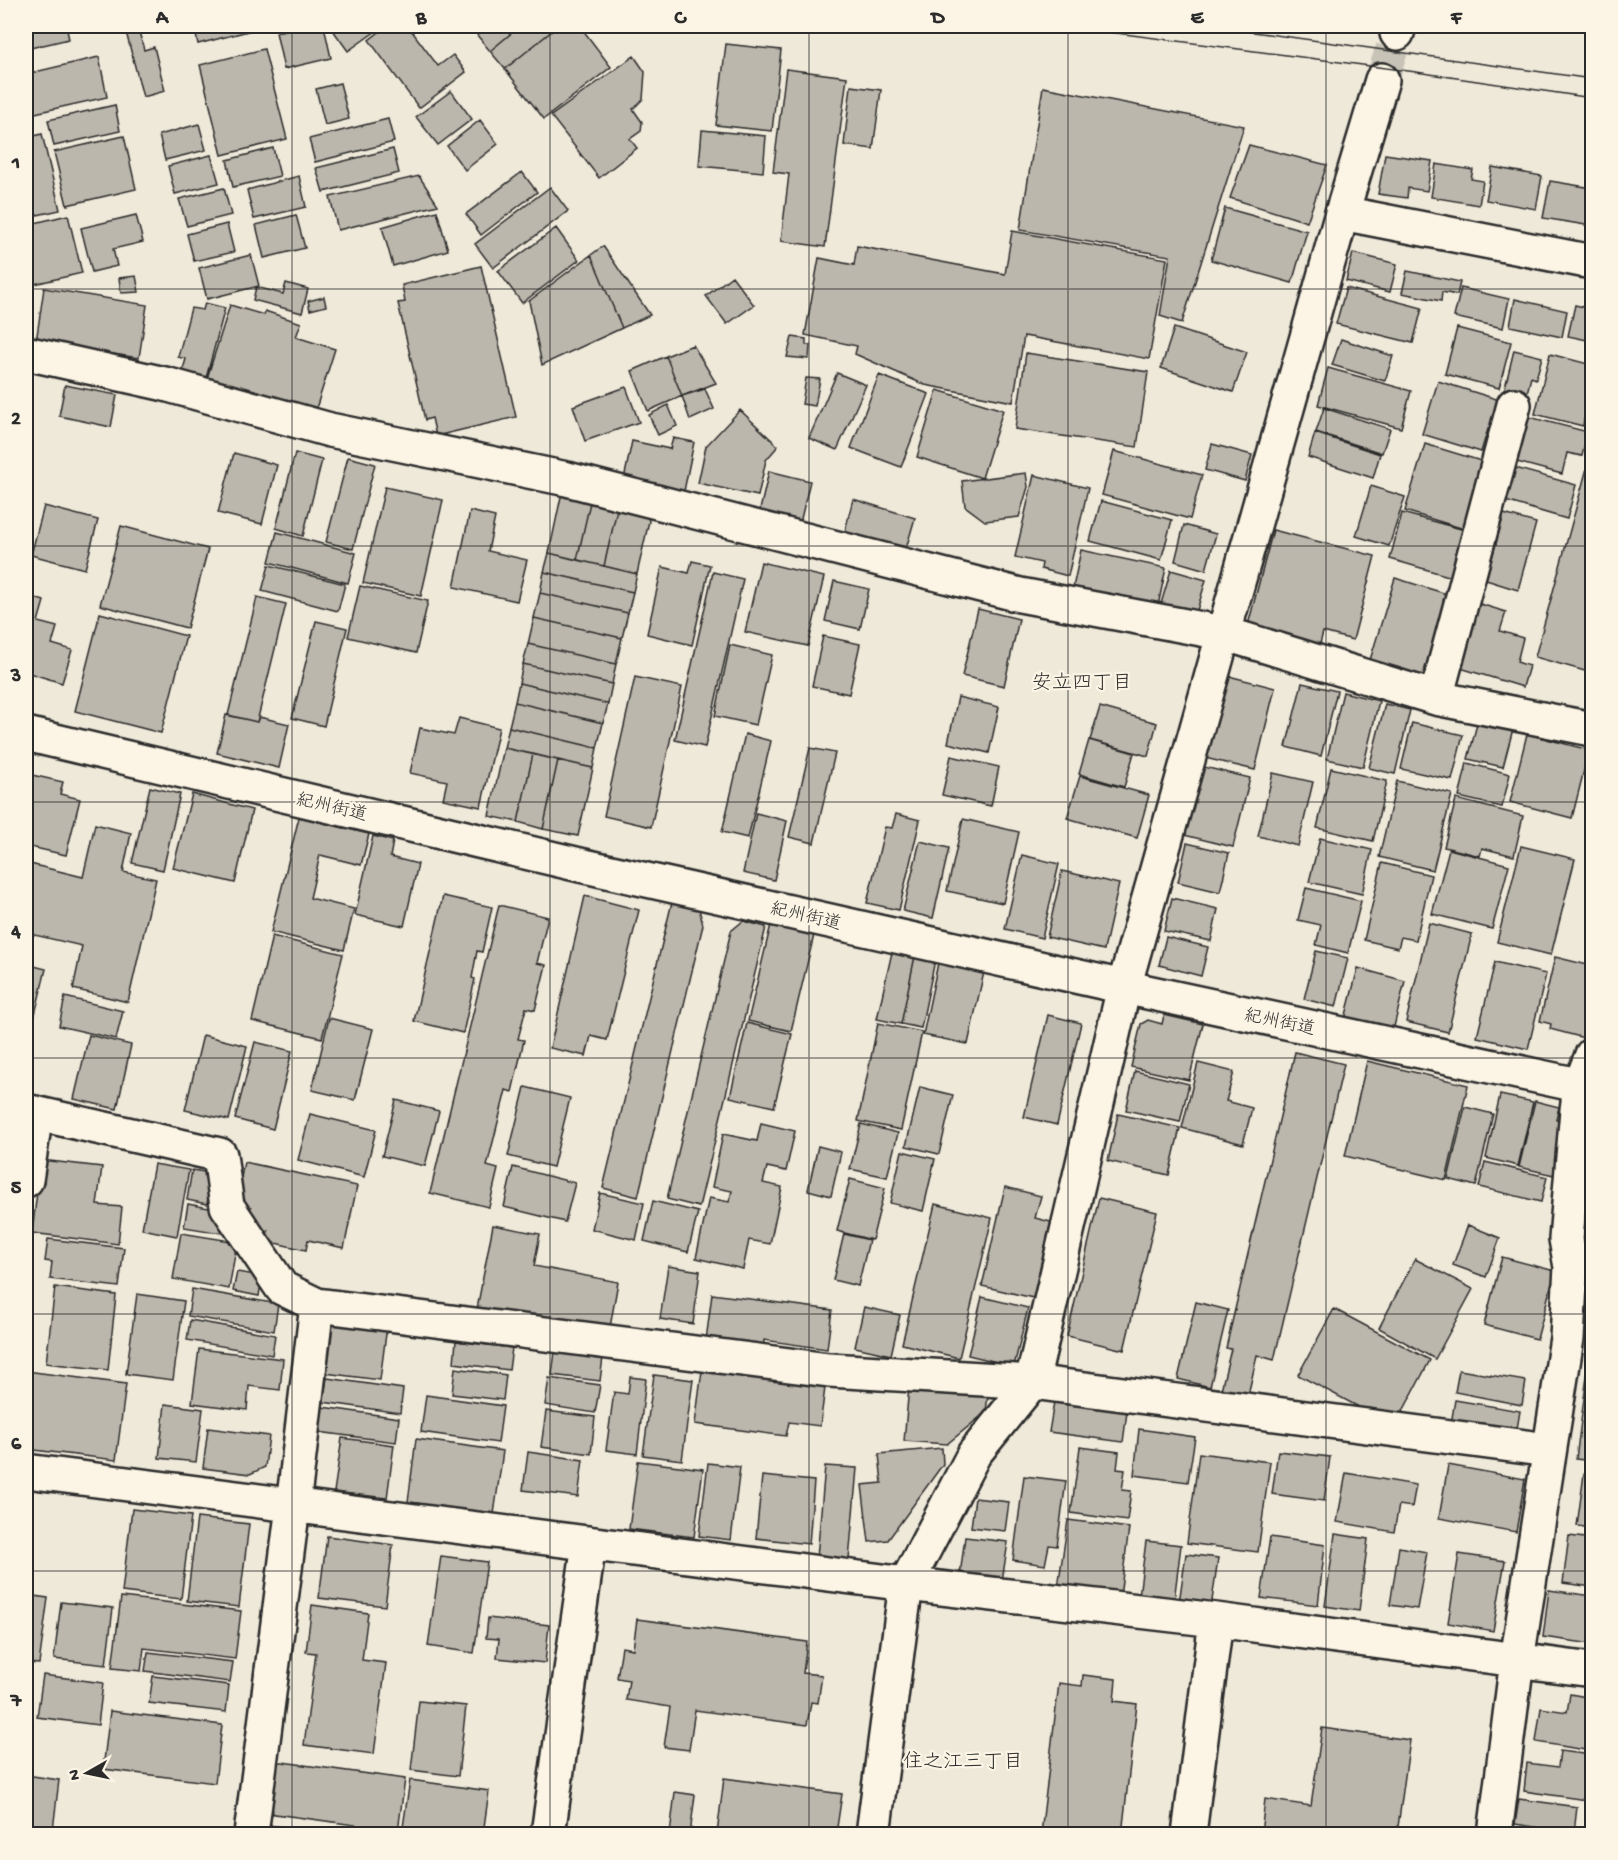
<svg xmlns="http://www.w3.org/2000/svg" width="1618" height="1860" font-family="'Gochi Hand','Klee One',sans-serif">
<rect width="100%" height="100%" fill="#efe9da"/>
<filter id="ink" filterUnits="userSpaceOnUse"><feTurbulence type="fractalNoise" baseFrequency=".0167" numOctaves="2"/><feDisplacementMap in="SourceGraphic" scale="12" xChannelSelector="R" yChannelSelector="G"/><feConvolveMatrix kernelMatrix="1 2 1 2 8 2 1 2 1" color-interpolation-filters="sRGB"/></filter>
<g filter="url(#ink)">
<path fill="#bcb7ac" stroke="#2b2b2b" stroke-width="1.5" d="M26,26H66L69,39L26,49Z
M194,26H255L256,29L198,44Z
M304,26H324L331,58L284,69L276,32Z
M330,26H383L348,51Z
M387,26H408L438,66L453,55L466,72L419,108L369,40Z
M488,26H520L490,51L477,35Z
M520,26H558L505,69L490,51Z
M558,26H580L611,67L544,119L505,69Z
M138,28L144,50L154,47L165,91L143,97L126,32Z
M726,44L781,50L772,131L716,125Z
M264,49L287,139L222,155L200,65Z
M634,56L645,72L643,99L633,109L642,122L641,131L630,139L637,148L599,178L551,116Z
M99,57L107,97L26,115V74Z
M786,69L847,77L825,247L781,241L789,174L773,172Z
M340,83L349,119L325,125L316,89Z
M851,86L881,90L873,149L844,145Z
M1043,87L1244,126L1182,323L1160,316L1170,256L1020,230Z
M451,91L472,119L438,145L416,117Z
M115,105L120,131L54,146L48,120Z
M388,119L394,142L315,162L309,139Z
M480,120L498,144L465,170L447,146Z
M199,124L206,150L165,160L159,135Z
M702,130L766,136L763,172L699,166Z
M42,134L60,210L28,217L26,204V138Z
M124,136L136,189L67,205L54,152Z
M1249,145L1327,165L1307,222L1230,198Z
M273,148L280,176L233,187L227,160Z
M393,149L399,173L323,192L316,168Z
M1385,154L1432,161L1427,191L1408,188L1407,198L1378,194Z
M211,155L219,183L175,194L168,166Z
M1436,164L1473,170L1471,179L1483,181L1479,205L1431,197Z
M1492,167L1542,176L1536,209L1486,200Z
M522,172L537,192L481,235L466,214Z
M299,176L306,207L254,219L247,190Z
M419,176L438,205L338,230L330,197Z
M1550,181L1592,188V226L1543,218Z
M550,187L568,211L493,268L475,244Z
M224,188L231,215L187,226L179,199Z
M1225,208L1307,231L1292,283L1211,260Z
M437,211L448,250L393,266L382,227Z
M68,215L82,273L34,284L26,247V225Z
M136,215L143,242L113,249L117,266L92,272L81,228Z
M296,215L305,248L264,258L256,225Z
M227,224L234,252L194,261L187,234Z
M556,228L579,260L522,303L498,271Z
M1012,231L1167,259L1149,359L1024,336L1013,402L925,385L855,354L857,346L805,335L819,258L854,265L857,246L1005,274Z
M603,246L650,315L622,328L591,255Z
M1353,253L1397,264L1390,292L1346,281Z
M251,255L259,286L207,299L199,268Z
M591,255L622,328L542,365L529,301Z
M481,266L516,417L436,436L432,418L425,420L398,303L405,302L402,285Z
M1407,271L1460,282L1457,295L1442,292L1441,301L1402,293Z
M136,276L139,292L121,293L119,278Z
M732,276L754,305L727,324L706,296Z
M286,283L308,289L302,313L253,300L256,287L283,294Z
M44,288L147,305L139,358L36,342Z
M1346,288L1422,308L1413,343L1336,324Z
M1461,288L1509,299L1503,328L1454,317Z
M324,297L326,306L310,310L308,301Z
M1515,299L1567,311L1562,337L1510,326Z
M205,303L225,308L205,382L181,376L186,359L178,357L191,308L203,310Z
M230,305L264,315L265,311L301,323L296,337L335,349L312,421L204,388Z
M1575,305L1592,309V341L1568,336Z
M1174,328L1247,352L1233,392L1161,368Z
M1457,328L1511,342L1499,388L1445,374Z
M792,337L806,339V345H810L809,359L787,357Z
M1341,339L1393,356L1385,381L1332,365Z
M693,345L716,383L682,396L666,356Z
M1514,350L1542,357L1536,379L1531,377L1525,401L1503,396Z
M1026,353L1148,372L1137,447L1015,429Z
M1550,354L1592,365V422L1584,419L1583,426L1535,414Z
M666,356L682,396L648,411L632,371Z
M1328,368L1411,391L1401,428L1318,405Z
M837,373L866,385L837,450L809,438Z
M879,375L929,394L901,467L851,448Z
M806,378L820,379L815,406L802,404Z
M1438,381L1506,402L1497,431L1488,429L1481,452L1422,434Z
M65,385L117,395L111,427L59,416Z
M626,387L639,422L585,441L573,406Z
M705,389L714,409L690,420L682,396Z
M937,390L1003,410L982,478L917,457Z
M668,405L677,426L658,435L649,415Z
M1324,408L1390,429L1382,453L1316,432Z
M740,410L778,446L766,460L758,496L698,483L706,446Z
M1525,416L1588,432L1582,456L1567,453L1562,474L1513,461Z
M1315,433L1380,454L1373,478L1308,457Z
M673,438L694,442L683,496L623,484L632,441L670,449Z
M1212,444L1252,455L1245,481L1205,470Z
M1425,444L1491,464L1471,531L1405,511Z
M1592,450V673L1535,657Z
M1114,451L1202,475L1190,519L1102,495Z
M234,453L277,465L262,524L218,513Z
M295,453L322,460L303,536L276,528Z
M348,457L375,464L353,549L326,542Z
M1512,467L1576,485L1567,519L1502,500Z
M769,471L810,481L800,523L759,514Z
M1026,473L1028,487L1019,517L985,521L965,506L962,481Z
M1034,475L1088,488L1068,576L1041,569L1042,563L1015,557Z
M1371,486L1405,497L1389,546L1356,536Z
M385,487L443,500L421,596L363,583Z
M562,492L591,498L577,560L549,553Z
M591,498L618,505L604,566L577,560Z
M853,499L915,518L905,552L844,535Z
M1101,501L1172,520L1161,560L1090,541Z
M618,505L646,511L649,521L637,574L604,566Z
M44,506L98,520L85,569L31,555Z
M470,511L495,517L488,551L527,560L517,601L454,587Z
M1402,513L1472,532L1459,579L1390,559Z
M1504,514L1536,523L1518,590L1486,580Z
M1184,525L1216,534L1206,570L1175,561Z
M121,526L208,549L187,628L100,605Z
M1273,530L1375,556L1353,640L1323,632L1320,644L1248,625Z
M277,532L356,553L348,583L269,562Z
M1081,550L1166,568L1156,615L1071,597Z
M549,553L637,574L633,592L544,572Z
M692,561L710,565L692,645L647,634L662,567L689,573Z
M761,562L824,577L808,646L745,632Z
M269,565L345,584L338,611L262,591Z
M1171,570L1206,580L1195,617L1160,607Z
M544,572L633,592L628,613L540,593Z
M713,572L743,579L705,747L675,740Z
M1395,578L1450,595L1422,687L1367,670Z
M834,581L869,589L860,629L825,621Z
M360,586L428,601L416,653L348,637Z
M540,593L628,613L622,638L534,618Z
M26,595L44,601L38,622L57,627L52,644L72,650L62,683L26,672Z
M257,597L286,604L257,722L228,715Z
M1477,603L1506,612L1500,631L1523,638L1517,662L1529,666L1523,687L1457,667Z
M978,609L1019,619L1004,686L962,676Z
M100,613L186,636L161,733L75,711Z
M534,618L622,638L616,664L528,644Z
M316,621L347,628L324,726L292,718Z
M823,636L860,644L849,694L812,686Z
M528,644L616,664L612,684L523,664Z
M730,645L772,655L756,725L715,716Z
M523,664L612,684L608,704L519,683Z
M1225,675L1275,688L1255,770L1205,758Z
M635,677L682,687L651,827L604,816Z
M519,683L608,704L603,723L515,702Z
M1302,683L1337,691L1321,756L1286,747Z
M1343,692L1379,701L1363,767L1327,759Z
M958,697L999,707L989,753L948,743Z
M515,702L603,723L597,748L509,727Z
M1385,704L1410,710L1395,774L1369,768Z
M1100,707L1157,723L1148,756L1090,740Z
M226,715L257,722L259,717L289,724L279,768L217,753Z
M1479,716L1514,725L1503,767L1468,759Z
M459,718L499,728L481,807L443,799L447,781L410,773L420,728L454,735Z
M1412,723L1463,735L1452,780L1401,769Z
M509,727L597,748L593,768L504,748Z
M745,734L771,741L748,838L722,832Z
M1527,734L1589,750L1572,818L1510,802Z
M1089,740L1134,753L1124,787L1079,774Z
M504,748L533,754L518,822L489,816Z
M810,748L835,753L814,843L789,837Z
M533,754L558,760L543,829L518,822Z
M951,756L999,767L991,806L942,795Z
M558,760L593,768L578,836L543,829Z
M1467,763L1510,774L1502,807L1459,797Z
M1200,766L1250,778L1233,847L1184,835Z
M1331,768L1387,781L1373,841L1317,828Z
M1273,773L1313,782L1298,846L1258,836Z
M32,775L63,782L60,794L80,799L66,855L26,846V802Z
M1080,776L1149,795L1137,838L1067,818Z
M1397,781L1452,794L1433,870L1379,857Z
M150,787L180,794L163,870L132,863Z
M192,794L252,810L235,883L173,868Z
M1456,799L1523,816L1514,856L1482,848L1480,856L1444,847Z
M756,813L787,821L774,880L743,873Z
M896,814L920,820L899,910L867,903L885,827L892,828Z
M299,817L369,834L361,865L320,855L310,898L354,909L344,950L271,932Z
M963,819L1019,832L1003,903L947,891Z
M95,824L131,833L123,872L156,879L128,1002L73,989L82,946L26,933V863L83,877Z
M373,836L393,841L390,857L418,864L404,926L355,915Z
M1320,838L1372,850L1362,894L1309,882Z
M920,841L949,848L933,918L903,911Z
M1187,843L1229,853L1220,892L1178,882Z
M1521,846L1575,859L1551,955L1497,942Z
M1449,849L1509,865L1492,929L1432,914Z
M1022,855L1059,864L1042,938L1005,929Z
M1382,863L1431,875L1416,940L1401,937L1398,948L1364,940Z
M1062,871L1119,884L1104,950L1047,937Z
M1306,888L1361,901L1348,953L1316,945L1321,925L1298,920Z
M443,896L492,907L482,952L477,951L472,978L475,979L463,1033L414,1021Z
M585,896L639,910L607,1040L591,1036L586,1056L550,1048Z
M1172,898L1218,909L1211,941L1164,931Z
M672,902L699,909L703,925L638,1197L603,1188Z
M499,905L548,917L537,963L546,965L535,1010L526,1008L518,1039L524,1040L512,1092L506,1090L487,1166L498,1169L489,1207L430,1193Z
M772,920L815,931L791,1031L748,1021Z
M743,921L766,927L699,1207L667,1199L731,931Z
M1429,923L1472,934L1448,1032L1406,1022Z
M272,936L343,954L322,1038L252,1021Z
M1166,937L1208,947L1201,976L1159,965Z
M1316,951L1348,958L1336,1007L1304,999Z
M892,952L915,956L901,1024L877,1019Z
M915,956L935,960L921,1028L901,1024Z
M1555,957L1592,966V1021L1588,1039L1550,1029L1551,1024L1540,1021Z
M1495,962L1546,974L1528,1049L1477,1037Z
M938,963L984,972L968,1044L923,1035Z
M26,964L46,969L26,1051Z
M1358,968L1405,981L1393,1031L1345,1019Z
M65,997L123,1011L116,1039L59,1026Z
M1048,1015L1081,1023L1057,1125L1024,1117Z
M1164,1015L1203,1024L1189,1080L1131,1067L1141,1024L1148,1020L1162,1024Z
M329,1018L373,1029L355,1100L312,1090Z
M747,1023L792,1034L774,1107L730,1097Z
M878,1023L922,1032L901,1130L858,1121Z
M89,1035L131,1045L117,1109L74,1099Z
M203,1035L247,1046L229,1120L185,1110Z
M255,1042L292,1051L273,1129L235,1119Z
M1295,1052L1344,1064L1274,1360L1257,1355L1247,1400L1220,1394L1231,1349L1226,1348Z
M1367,1061L1468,1085L1446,1180L1345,1156Z
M1198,1063L1234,1072L1226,1101L1252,1108L1243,1144L1182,1128Z
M1135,1071L1189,1084L1180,1122L1126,1110Z
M525,1087L570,1098L553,1167L508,1156Z
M920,1087L953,1095L939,1154L906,1146Z
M1500,1095L1533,1102L1518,1166L1486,1158Z
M396,1100L439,1111L425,1166L382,1156Z
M1535,1101L1559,1107L1556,1120L1566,1123L1554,1175L1519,1167Z
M1465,1107L1493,1114L1476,1186L1448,1179Z
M310,1114L376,1130L364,1177L298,1160Z
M1118,1114L1180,1128L1169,1175L1108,1161Z
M761,1123L795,1131L786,1171L767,1167L763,1183L782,1187L770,1244L749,1240L743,1269L696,1258L709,1198L729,1202L732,1191L712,1187L723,1134L757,1141Z
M861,1124L898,1133L887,1177L850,1169Z
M818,1146L841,1152L831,1196L808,1190Z
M902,1151L935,1159L923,1211L890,1203Z
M41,1160L102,1167L97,1205L122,1207L118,1244L32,1233Z
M244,1162L357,1186L344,1248L308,1240L306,1250L266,1241L268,1231L247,1226L251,1207L236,1203Z
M1485,1162L1547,1177L1541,1202L1479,1187Z
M154,1164L189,1170L177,1236L142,1229Z
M513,1167L575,1183L565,1222L504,1207Z
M192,1170L211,1173L207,1204L187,1200Z
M850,1179L885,1188L872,1240L837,1231Z
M1005,1187L1041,1196L1035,1218L1051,1222L1033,1298L982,1286Z
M600,1193L644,1203L636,1240L592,1229Z
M1099,1198L1157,1212L1124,1350L1067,1336Z
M653,1201L698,1212L688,1252L644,1241Z
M188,1204L224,1211L221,1233L184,1227Z
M935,1204L992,1218L959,1358L902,1344Z
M493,1225L540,1234L534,1266L618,1282L609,1333L477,1309Z
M1468,1225L1500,1238L1486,1277L1453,1265Z
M181,1233L237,1242L229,1289L173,1279Z
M844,1234L869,1240L858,1286L833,1280Z
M48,1239L124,1248L119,1287L50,1279L52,1262L45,1261Z
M1502,1257L1555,1271L1537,1339L1484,1325Z
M1415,1259L1473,1289L1435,1359L1379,1328Z
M668,1266L700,1271L693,1324L660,1319Z
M237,1272L262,1276L259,1296L233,1291Z
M55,1287L116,1295L108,1370L46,1363Z
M192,1289L278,1304L274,1331L188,1316Z
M1592,1289V1321L1586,1320Z
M137,1294L184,1301L173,1380L126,1374Z
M712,1294L832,1310L827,1349L764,1340L762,1356L705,1348Z
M982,1297L1028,1308L1014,1366L968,1355Z
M1196,1302L1228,1310L1210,1387L1178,1379Z
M864,1307L900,1315L891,1355L855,1347Z
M1334,1309L1430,1360L1395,1426L1298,1375Z
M332,1319L387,1326L380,1380L325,1373Z
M190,1320L275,1335L272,1355L187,1340Z
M456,1341L512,1348L509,1370L454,1363Z
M199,1349L283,1359L280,1390L249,1386L247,1410L192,1403Z
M555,1351L603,1357L600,1381L552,1375Z
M703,1363L826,1380L820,1426L789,1422L786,1436L695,1424Z
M455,1368L506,1375L503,1400L452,1394Z
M1588,1368L1592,1369V1461L1576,1459Z
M1459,1370L1526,1381L1522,1405L1455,1392Z
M26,1371L126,1384L116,1460L26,1449Z
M654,1375L693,1380L682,1460L643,1455Z
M630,1377L646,1379L637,1454L606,1450L614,1392L628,1394Z
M327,1378L403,1389L400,1413L323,1402Z
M549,1378L600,1385L595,1413L545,1405Z
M909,1387L988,1394L986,1412L947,1444L904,1441Z
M426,1395L503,1406L498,1443L421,1432Z
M1455,1400L1520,1411L1515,1441L1450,1430Z
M1054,1402L1127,1412L1123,1442L1049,1432Z
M165,1404L203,1409L196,1462L159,1458Z
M322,1407L399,1418L396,1442L318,1432Z
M546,1411L595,1417L591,1454L541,1447Z
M208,1428L269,1436L265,1467L250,1474L203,1468Z
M1139,1429L1195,1437L1188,1482L1134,1475Z
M342,1438L394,1445L387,1498L334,1492Z
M416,1439L503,1451L494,1514L408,1502Z
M1080,1447L1119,1452L1117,1469L1125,1470L1122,1490L1131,1491L1127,1521L1071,1513Z
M942,1448L943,1464L888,1540L869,1542L862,1485L882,1483L879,1454Z
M1278,1451L1330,1457L1324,1501L1272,1494Z
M528,1452L583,1460L578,1497L523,1490Z
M1199,1453L1270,1462L1258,1552L1187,1543Z
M638,1461L703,1469L694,1537L629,1529Z
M708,1463L740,1467L731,1540L699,1536Z
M1448,1465L1525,1479L1516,1532L1439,1518Z
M825,1466L857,1468L849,1560L817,1557Z
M1346,1473L1416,1485L1412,1507L1399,1505L1394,1532L1337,1522Z
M1584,1474L1592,1476V1528L1577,1526Z
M762,1476L814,1481L809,1544L756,1538Z
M1024,1476L1066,1481L1057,1546L1049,1545L1045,1565L1013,1560Z
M975,1498L1009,1502L1005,1531L971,1527Z
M132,1509L191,1516L181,1599L122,1592Z
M197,1518L249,1524L239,1607L187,1601Z
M1068,1520L1129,1528L1120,1596L1058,1587Z
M1335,1534L1368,1539L1359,1611L1325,1606Z
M327,1536L393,1545L385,1606L319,1598Z
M1569,1536L1592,1539V1587L1563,1583Z
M965,1537L1008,1542L1002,1581L960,1575Z
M1270,1537L1325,1545L1318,1605L1261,1598Z
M1146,1541L1181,1545L1174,1601L1139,1596Z
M1399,1547L1427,1552L1417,1609L1390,1605Z
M1186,1554L1218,1558L1211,1608L1179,1603Z
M1459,1554L1505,1561L1493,1631L1448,1623Z
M441,1556L487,1562L474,1653L428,1646Z
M1549,1590L1592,1596V1644L1543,1637Z
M26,1595L48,1598L39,1664L26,1663Z
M121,1597L241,1611L235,1659L144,1648L141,1671L112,1668Z
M61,1602L113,1608L106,1665L54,1659Z
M312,1605L368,1613L362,1660L386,1663L374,1754L304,1745L316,1653L306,1652Z
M488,1618L549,1625L545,1663L497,1658L499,1639L486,1638Z
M637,1619L807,1642L803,1673L822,1675L818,1703L811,1702L807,1725L695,1710L689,1750L664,1747L670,1707L626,1700L629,1680L617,1678L622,1647L633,1649Z
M148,1652L233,1662L230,1682L145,1671Z
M43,1675L103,1683L98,1725L37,1717Z
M1083,1675L1116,1679L1114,1701L1137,1704L1122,1834H1041L1059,1683L1082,1686Z
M153,1676L229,1685L226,1712L149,1703Z
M1570,1694L1592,1698V1751L1536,1742L1541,1708L1567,1712Z
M419,1701L466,1706L458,1776L411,1770Z
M110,1711L222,1725L215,1783L103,1769Z
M1322,1728L1410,1740L1397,1834H1261L1265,1799L1311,1806Z
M1560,1751L1592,1755L1586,1800L1524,1791L1527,1763L1558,1767Z
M275,1761L405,1779L398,1831L268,1813Z
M26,1775L59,1780L53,1830L26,1827Z
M724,1778L842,1794L836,1834H717Z
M410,1780L489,1791L483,1834H402Z
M675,1792L695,1795L690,1834H670Z
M1519,1799L1577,1807L1574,1833L1515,1824Z
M268,1825L338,1834H267Z"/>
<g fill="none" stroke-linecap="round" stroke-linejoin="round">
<path stroke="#c8c3b7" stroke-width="33" stroke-dasharray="33 16" stroke-linecap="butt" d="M1382,80L1397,33"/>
<defs>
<path id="minor" d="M1397,33L1399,26
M1342,213L1592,262
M26,353L165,384L330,430L567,479L1020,595L1223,633L1436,698L1592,729
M1436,698L1514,405
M26,734L580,865L1124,987L1592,1088
M26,1111L220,1155L227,1206L282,1288L317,1305L829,1370L1032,1382L1549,1450
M26,1180L36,1113
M26,1471L906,1584L1216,1620L1592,1670
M251,1834L293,1506L317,1305
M548,1834L589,1543
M873,1834L906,1584L974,1454L1032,1382L1124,987L1342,213L1382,80
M1189,1834L1216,1620
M1495,1834L1517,1660L1567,1338L1571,1267L1566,1239L1577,1110L1580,1086L1592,1055"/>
</defs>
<use href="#minor" stroke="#2b2b2b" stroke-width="38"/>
<use href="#minor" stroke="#fcf5e5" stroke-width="33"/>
<path stroke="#2b2b2b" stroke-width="1.5" d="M1063,26L1416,72L1592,98
M1210,26L1592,79"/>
</g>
</g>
<path fill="none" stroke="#2b2b2b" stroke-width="1.5" stroke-opacity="0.55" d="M292,26V1834M550,26V1834M809,26V1834M1068,26V1834M1326,26V1834M26,289H1592M26,546H1592M26,802H1592M26,1058H1592M26,1314H1592M26,1571H1592"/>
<g text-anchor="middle" stroke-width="4.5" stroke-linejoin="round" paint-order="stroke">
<g font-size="18" fill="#2b2b2b" stroke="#fcf5e5">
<text transform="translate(332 806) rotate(13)" y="6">紀州街道</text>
<text transform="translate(806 915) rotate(13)" y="6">紀州街道</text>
<text transform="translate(1280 1021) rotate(12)" y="6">紀州街道</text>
</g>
<g font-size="20" fill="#2b2b2b" stroke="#fcf5e5">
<text x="1082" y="688">安立四丁目</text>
<text x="963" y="1767">住之江三丁目</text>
</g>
</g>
<rect width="1618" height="1860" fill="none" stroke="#fcf5e5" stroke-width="66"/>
<g transform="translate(87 1773) rotate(261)" stroke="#fcf5e5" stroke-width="4.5" paint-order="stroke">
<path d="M0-4.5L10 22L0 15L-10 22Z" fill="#2b2b2b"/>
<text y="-9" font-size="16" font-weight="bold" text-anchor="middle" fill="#2b2b2b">N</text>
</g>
<rect x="33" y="33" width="1552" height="1794" fill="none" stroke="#2b2b2b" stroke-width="2"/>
<g font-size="20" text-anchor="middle" font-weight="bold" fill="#2b2b2b">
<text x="162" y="23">A</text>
<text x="421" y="23">B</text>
<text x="680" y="23">C</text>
<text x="938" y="23">D</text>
<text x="1197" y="23">E</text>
<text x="1456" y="23">F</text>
<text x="16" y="168">1</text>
<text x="16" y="424">2</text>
<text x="16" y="681">3</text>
<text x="16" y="937">4</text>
<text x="16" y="1193">5</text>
<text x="16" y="1449">6</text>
<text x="16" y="1706">7</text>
</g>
</svg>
